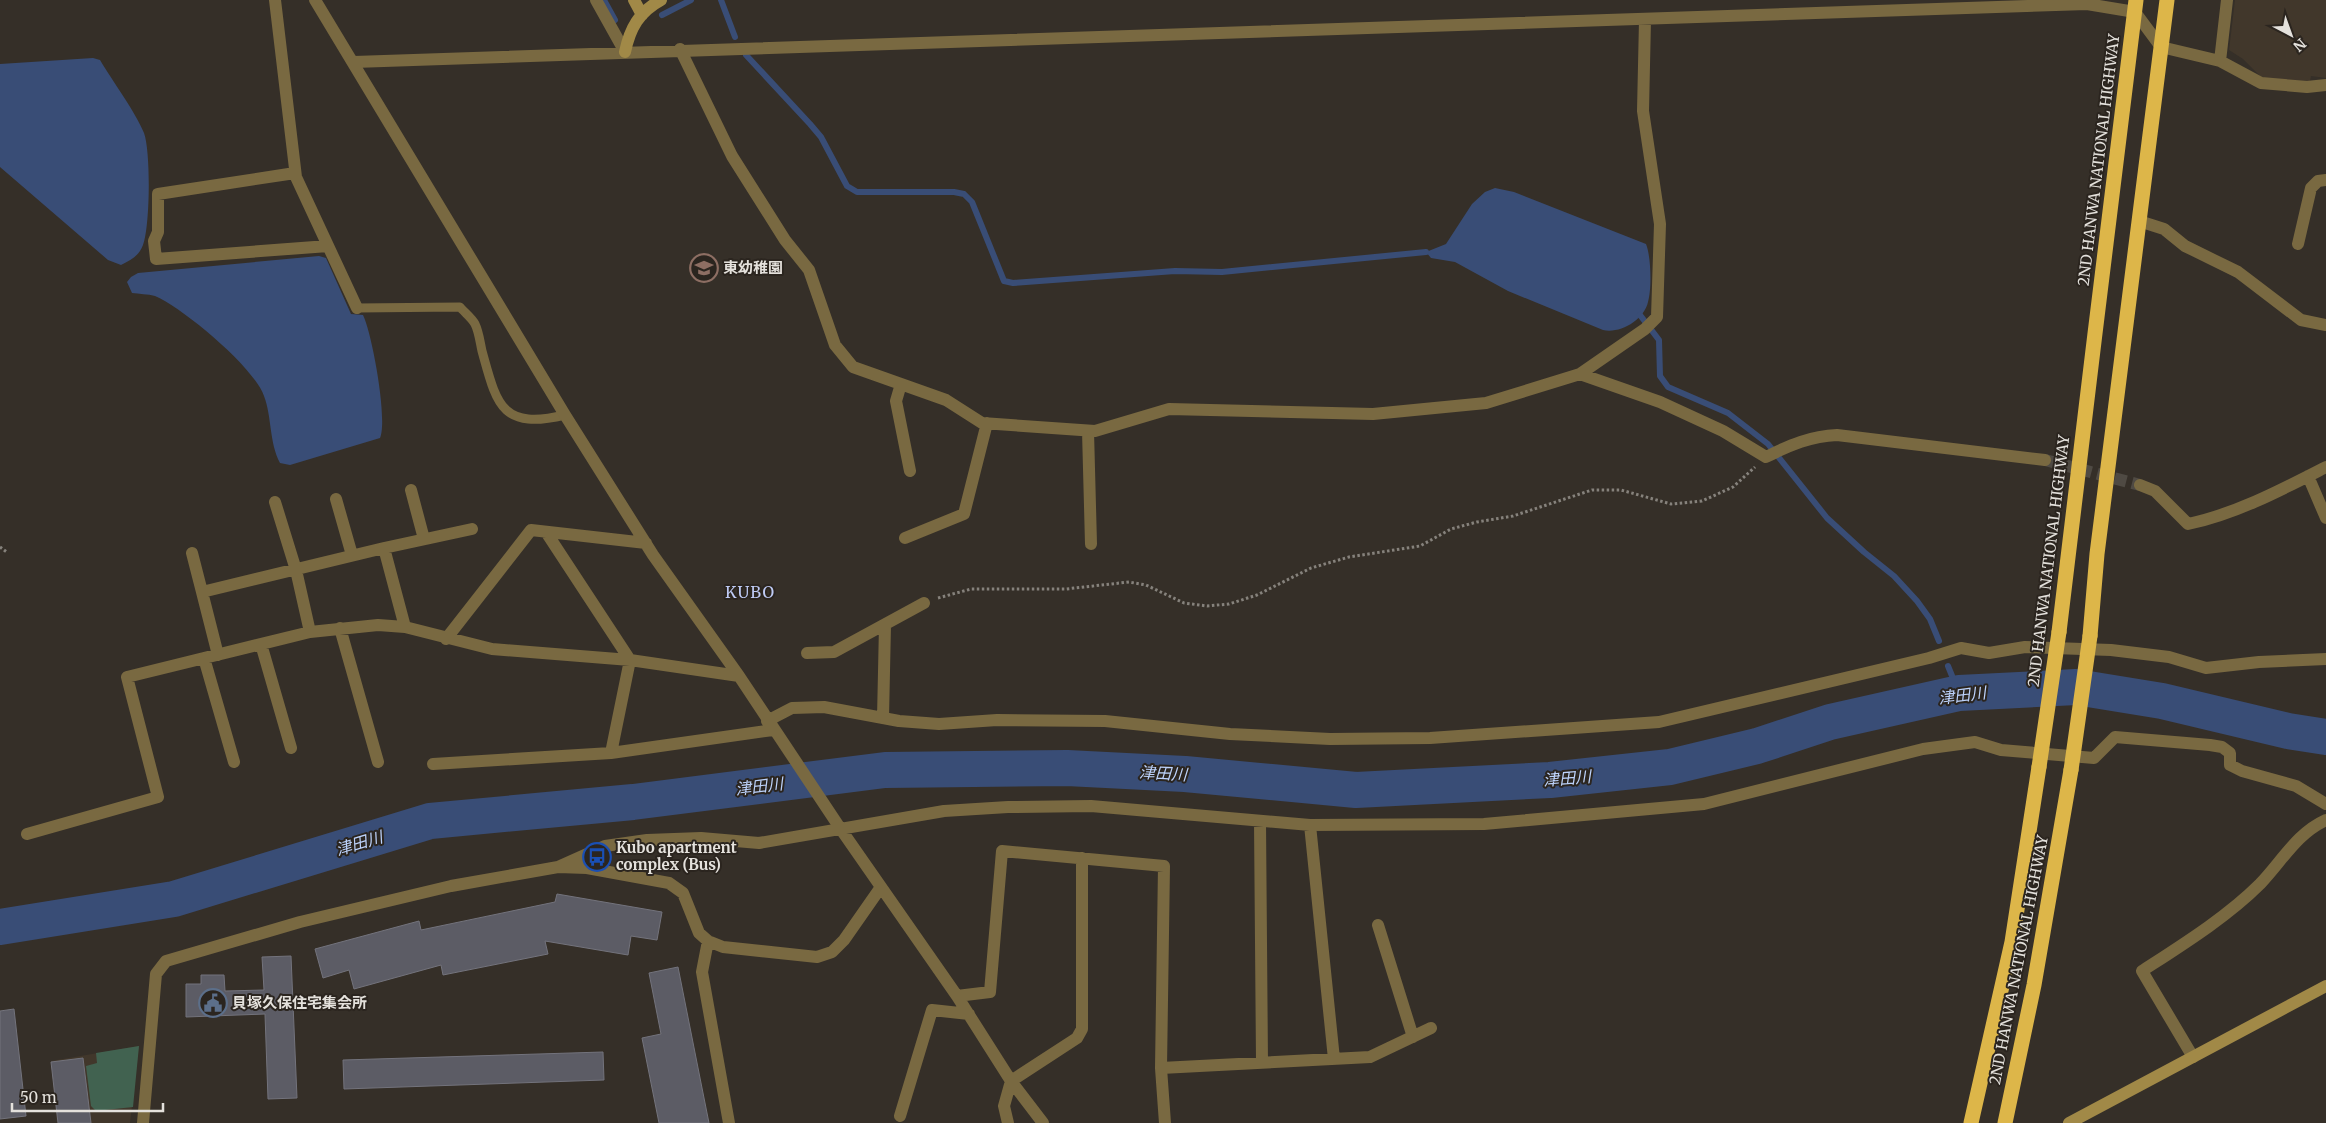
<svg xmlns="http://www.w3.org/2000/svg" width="2326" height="1123" font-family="Merriweather,'Noto Sans JP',serif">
<rect width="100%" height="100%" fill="#352f28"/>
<path fill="#41372b" d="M2235,0H2326V78L2311,76L2309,86L2263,79L2243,59L2229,50Z
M139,1046L130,1123H57L51,1061Z"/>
<path fill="#416250" d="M139,1046L133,1107L96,1111L91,1106L86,1066L97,1063L96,1053Z"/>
<path fill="#394d76" d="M93,58L100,60C113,82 135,111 144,133C151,152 150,227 143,245C139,256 131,260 121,265L108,260L0,167V64Z
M1495,188L1514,192L1646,244C1651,256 1652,289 1648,302C1644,320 1620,334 1603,330L1508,291L1455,262L1431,258L1426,252L1446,244L1472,204L1485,192Z
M319,256L326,258L351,314L363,315C372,333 388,420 380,438L290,465L280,463C269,442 272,417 264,396C254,367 183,308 155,296C148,294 139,294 132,293L127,282L131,277L138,273Z"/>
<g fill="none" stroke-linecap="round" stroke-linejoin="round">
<path stroke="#394d76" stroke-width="6" d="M604,0L615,20
M721,0L735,37
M662,15L691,0
M746,55L810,124L821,137L847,186L857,192H954L964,194L972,202L1004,281L1013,283L1175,271L1222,272L1426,252
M1640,315L1659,340L1660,376L1668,387L1728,413L1768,444L1827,518L1864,552L1894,576L1917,601L1930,619L1939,641
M1948,666L1959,693"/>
<path stroke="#394d76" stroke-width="36" d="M0,927L174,899L430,821L633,802L885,770L1067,768L1185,774L1356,790L1550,780L1670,767L1757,746L1830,722L1959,693L2076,687L2162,701L2288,731L2326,737"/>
</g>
<path fill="#5c5c65" stroke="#73737c" d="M557,894L662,912L657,940L631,936L628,955L545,941L548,954L443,975L441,965L354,989L349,970L323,978L315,949L419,921L421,930L555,902Z
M291,956L297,1098L268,1099L265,1014L186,1017V984H201V975H224L225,991L264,990L262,957Z
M678,967L702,1088L709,1123H659L642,1038L661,1034L649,973Z
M14,1009L26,1116L0,1119V1011Z
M603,1052L604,1080L344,1089L343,1060Z
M83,1058L91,1123H58L51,1062Z"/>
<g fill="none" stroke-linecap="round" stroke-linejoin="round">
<path stroke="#4f4a43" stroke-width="12" stroke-dasharray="12 6" stroke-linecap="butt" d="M2045,460L2140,485"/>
<path stroke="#86827c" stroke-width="3" stroke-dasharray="2.5 2.5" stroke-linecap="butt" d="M0,547L8,553
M938,598L971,589H1066L1129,582L1146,585L1184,603L1207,606L1229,604L1257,595L1311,568L1349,557L1420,546L1451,529L1477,522L1513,516L1592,490H1621L1671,504L1702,501L1733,487L1755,467"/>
<path stroke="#796941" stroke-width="9" d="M357,308L460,307C464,312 472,318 475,324C479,332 480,342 482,351C497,405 501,430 565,415"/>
<path stroke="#796941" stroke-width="12" d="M275,0L296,177L357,308
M315,0L565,415L653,555L739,676L840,828L957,996L1011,1081L1043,1123
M596,0L625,52
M680,49L732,156L785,240L809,270L835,345L853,367L946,400L982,423L1095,431L1169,409L1373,414L1486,403L1580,374L1645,329L1657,317L1660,224L1643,111L1645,20
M2220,61L2227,0
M354,62L2087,4L2135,12L2161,47L2220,61L2261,83L2307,87L2326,85
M295,173L158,194V232L154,241L156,259L328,246
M2139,221L2164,229L2185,246L2238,272L2301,320L2326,325
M2298,244L2311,188L2318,181L2326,180
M1580,374L1660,402L1723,431L1766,457C1790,445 1811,436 1837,435L2045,460
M901,384L896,401L910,471
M1088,431L1091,544
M2308,476L2326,518
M2140,485L2155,491L2188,524C2236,514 2283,489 2326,467
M411,490L424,539
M336,499L352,555
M275,502L296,570L310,632
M546,532L630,660L611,753
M905,538L964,514L987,423
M192,553L202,592
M405,627L384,548L472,529
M340,628L378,762
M446,639L531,530L646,543
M261,644L291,748
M807,653L834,652L924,603
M218,655L202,592L384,548
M204,658L234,762
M883,718L885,625
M767,721L792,708L824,707L899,721L939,724L997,720L1105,721L1230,734L1330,739L1430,738L1659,722L1929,658L1961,648L1989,653L2025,647L2111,650L2169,657L2206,668L2259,662L2326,659
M433,764L611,753L773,730
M1260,822L1262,1063
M1310,825L1334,1059
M27,834L158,797L127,677L310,632L378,625L405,627L492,649L630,660L739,676
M558,867L605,846L647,840L701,838L759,843L944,811L1008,807L1091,806L1310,825L1484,824L1704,804L1923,749L1975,742L2001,750L2094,758L2115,737L2210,745L2222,747L2230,753V765L2242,771L2296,786L2326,804
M1378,925L1413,1037
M708,941L702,972L729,1123
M957,996L990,992L1002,851L1164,866L1161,1068L1165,1123
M2193,1057L2142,971C2182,945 2227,917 2260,884C2282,861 2297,833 2326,820
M1161,1068L1370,1057L1431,1028
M900,1116L932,1010L969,1014
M143,1123L156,974L166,961L300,922L451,886L558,867L587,868L669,883L683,893L699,933L708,941L723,947L817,957L832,952L844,940L881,887
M1008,1123L1004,1106L1011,1081L1077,1038L1082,1029V858"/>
<path stroke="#a18947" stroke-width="12" d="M634,0L642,15
M625,52C630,28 639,12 661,0
M2069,1123L2326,986"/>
<path stroke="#ddb649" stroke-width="15" d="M2059,632C2084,421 2110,211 2136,0
M2090,636L2097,554L2167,0
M1971,1123L2012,942L2039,767
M2005,1123L2034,985L2071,770"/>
<path stroke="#ddb649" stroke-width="15" d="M2039,767L2059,632
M2071,770L2090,636"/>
</g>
<defs>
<symbol id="school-ring" viewBox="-11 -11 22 22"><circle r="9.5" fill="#2b251f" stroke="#8d6e63" stroke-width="1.5"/><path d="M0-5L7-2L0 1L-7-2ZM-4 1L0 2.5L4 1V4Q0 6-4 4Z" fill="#8d6e63"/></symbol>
<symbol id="bus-ring" viewBox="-11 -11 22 22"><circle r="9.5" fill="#2b251f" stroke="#1a4fb4" stroke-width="1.5"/><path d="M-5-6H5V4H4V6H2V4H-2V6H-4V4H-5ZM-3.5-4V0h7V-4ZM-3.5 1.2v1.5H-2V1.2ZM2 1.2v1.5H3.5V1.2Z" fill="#1a4fb4"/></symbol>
<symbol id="civic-ring" viewBox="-11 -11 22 22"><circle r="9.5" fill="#2b251f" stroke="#5c6f8a" stroke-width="1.5"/><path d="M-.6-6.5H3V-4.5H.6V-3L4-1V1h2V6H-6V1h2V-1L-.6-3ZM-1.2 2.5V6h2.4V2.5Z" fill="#5c6f8a"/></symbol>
</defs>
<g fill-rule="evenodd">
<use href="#school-ring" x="688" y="252" width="32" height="32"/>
<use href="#bus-ring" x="581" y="841" width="32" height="32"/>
<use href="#civic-ring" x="197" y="987" width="32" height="32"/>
</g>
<g text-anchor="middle" stroke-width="4" stroke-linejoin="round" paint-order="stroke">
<g font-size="15" fill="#e4e1dc" stroke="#2b251f">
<text transform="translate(2099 160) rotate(-83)" y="5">2ND HANWA NATIONAL HIGHWAY</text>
<text transform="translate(2049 561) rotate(-83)" y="5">2ND HANWA NATIONAL HIGHWAY</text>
<text transform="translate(2019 960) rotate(-79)" y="5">2ND HANWA NATIONAL HIGHWAY</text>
</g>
<g font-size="15" font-weight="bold" fill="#e4e1dc" stroke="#2b251f" text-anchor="start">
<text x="723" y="273">東幼稚園</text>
<text x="616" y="853">Kubo apartment<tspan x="616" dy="17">complex (Bus)</tspan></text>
<text x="232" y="1008">貝塚久保住宅集会所</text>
</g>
<g font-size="16" letter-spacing="1" fill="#bfcbf5" stroke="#2b251f">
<text x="750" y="598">KUBO</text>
</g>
<g font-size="16" font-style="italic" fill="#bdd3fc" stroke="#2b251f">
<text transform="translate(1962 695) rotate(-7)" y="6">津田川</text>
<text transform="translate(1163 773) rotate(3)" y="6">津田川</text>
<text transform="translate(1567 778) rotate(-5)" y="6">津田川</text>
<text transform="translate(759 786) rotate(-7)" y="6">津田川</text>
<text transform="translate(359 843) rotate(-17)" y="6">津田川</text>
</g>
</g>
<g transform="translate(2291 35) rotate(139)" stroke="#2b251f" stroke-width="4" paint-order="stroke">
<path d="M0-4L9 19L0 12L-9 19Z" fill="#e4e1dc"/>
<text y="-8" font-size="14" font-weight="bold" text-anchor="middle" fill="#e4e1dc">N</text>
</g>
<path d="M12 1103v8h151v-8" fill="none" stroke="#e4e1dc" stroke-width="2.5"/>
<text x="20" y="1103" font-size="15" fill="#e4e1dc" stroke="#2b251f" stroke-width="4" paint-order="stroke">50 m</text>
</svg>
